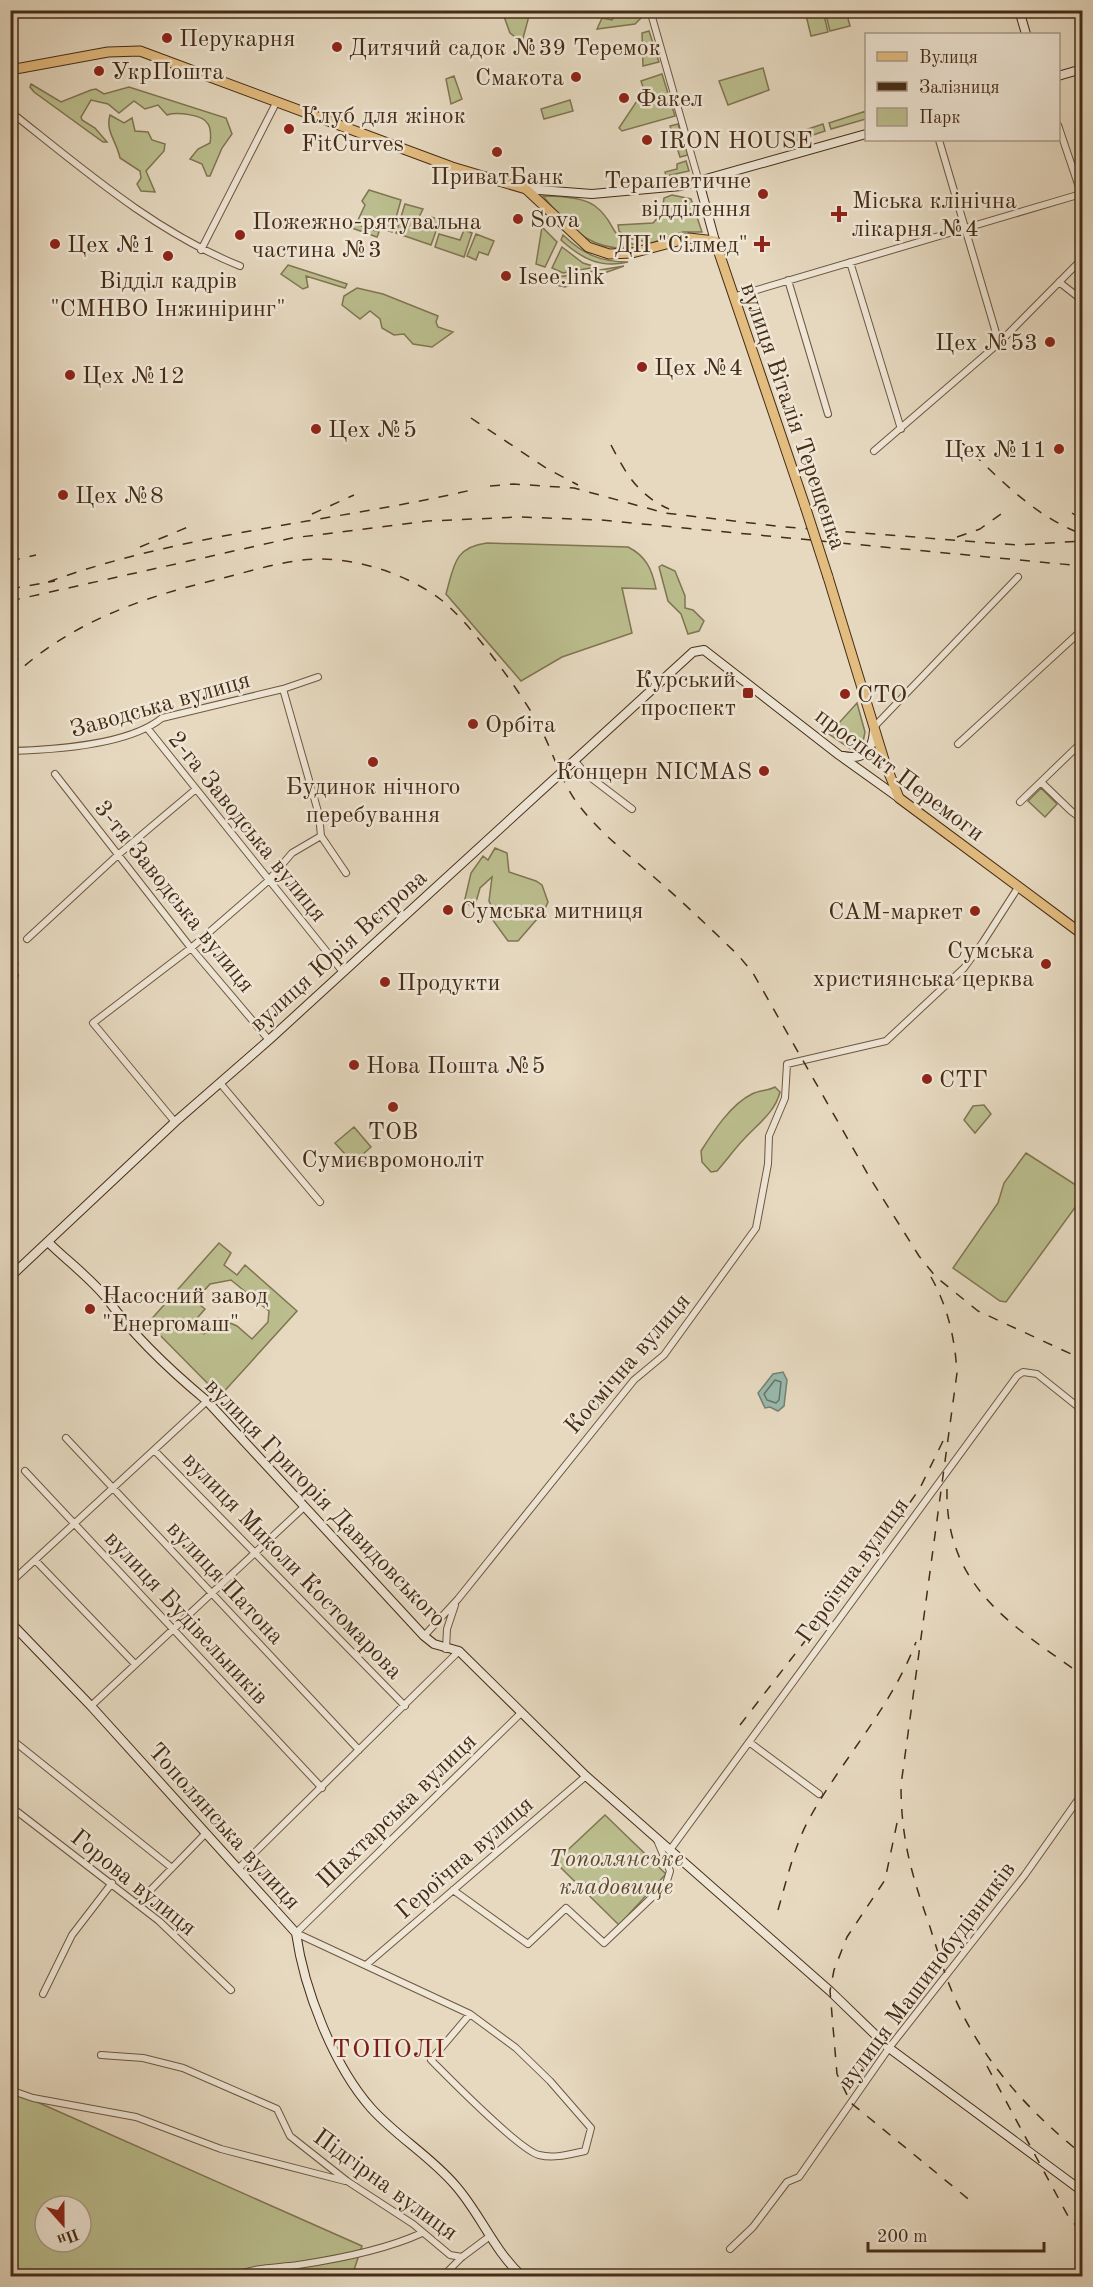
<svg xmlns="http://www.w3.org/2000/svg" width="1093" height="2287" font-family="'Old Standard TT',serif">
<rect width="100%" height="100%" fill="#e6d9c0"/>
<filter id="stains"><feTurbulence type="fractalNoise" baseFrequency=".00333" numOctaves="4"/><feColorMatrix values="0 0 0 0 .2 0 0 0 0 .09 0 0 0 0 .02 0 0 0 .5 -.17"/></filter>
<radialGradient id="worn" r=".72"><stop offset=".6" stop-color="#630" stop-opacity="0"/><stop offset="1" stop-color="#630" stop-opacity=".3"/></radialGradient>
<path fill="#bbbe8e" stroke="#807552" stroke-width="1.5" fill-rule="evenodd" d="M502,11H517L529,16L522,42L510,33Z
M618,11H642L643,16L635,24L597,29L602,18L612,20Z
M805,11H823L828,32L811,36Z
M825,11H846L850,26L830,31Z
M649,31L659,62L643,66L642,33Z
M763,68L769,90L728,105L719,81Z
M662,74L675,116L622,131L619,128L637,101L643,87L641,81Z
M454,76L462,99L451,104L446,79Z
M31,84L61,102L91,90L96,89L104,94L129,87L226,118L232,134L222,148L210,176H207L202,164L190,159L198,149L210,143C211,138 211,128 208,124C203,114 176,112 167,115L158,105L145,109L134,101L119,113L108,104L91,100L81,117L82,120L95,128L107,142H103L34,92L30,87Z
M570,100L573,111L544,119L541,109Z
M866,111V119L831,129L829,123Z
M110,115L124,123L132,118L135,131L148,132L152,140L165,144L164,151L146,171L155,192L141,191L137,184L141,178L140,171L120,158C117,142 105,131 110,115Z
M678,124L688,155L680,157L670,126Z
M823,124L825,131L795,141L793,134Z
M686,161L689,171L666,176L665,172L677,169V164Z
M369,190L401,200L392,232L358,220L365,205L362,201Z
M672,195L691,199L702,232H683L652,243L628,238L619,231L618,225L653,223L662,213L664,198Z
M543,196C558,196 583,197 595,206C620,225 605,239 644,247C595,255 572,232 543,196Z
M405,204L423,209L416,223L427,227L431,217L440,220L431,245L396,233Z
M350,222L379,232L377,237L349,227Z
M542,227L557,242L545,267L536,264Z
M464,230L472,233L464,257L435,247L439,234L460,240Z
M476,234L494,241L488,255L479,252L476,260L467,256Z
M563,235C583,254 600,262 628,262C600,269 581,258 561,240Z
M562,247L583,263L596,267L563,273L552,268Z
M288,265L347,284L345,288L306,276L308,287L303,289L281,274Z
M624,266L565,287L556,285L558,277Z
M357,288L383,294L438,316L436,322L438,327L453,332L432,347L413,344L404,334L394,335L382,328L380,319L370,311L360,319L342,305L344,296Z
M487,543L628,547C646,556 652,569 656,589L622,588L632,633L562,657L521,681L446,594C454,566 454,547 487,543Z
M662,565L675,571L685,596V608L693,610L704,621L699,631L688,634L681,614L668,601L659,567Z
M857,703L865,732L862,747L852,750L829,734Z
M1041,788L1057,804L1045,817L1028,801Z
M495,848L507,853L509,872L536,881L542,885L548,902L544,911L518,941H508L492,919L495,913L489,901L492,877L480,888L476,902L470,905L464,903L471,873L483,856L488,860Z
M775,1087L780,1092C775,1112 758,1124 745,1138C735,1148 727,1160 717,1171L711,1172L702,1162L701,1151C713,1132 731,1104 752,1094C760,1090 768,1091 775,1087Z
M984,1105L991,1114L975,1133L964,1120L973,1106Z
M354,1127L371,1147L353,1163L335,1143Z
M1026,1153L1082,1189V1198L1006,1302L1000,1301L953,1268L998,1203L1004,1183Z
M219,1243L231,1253L224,1265L237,1275L245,1265L297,1311L220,1396L148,1323ZM231,1280L269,1311L268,1322L252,1339L237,1326L218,1318L204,1334L192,1324L205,1309L195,1301L210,1284Z
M605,1815L666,1874L619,1925L555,1862Z
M10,2090L362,2246L353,2273L364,2276H11ZM45,2206H81V2242H45Z"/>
<path fill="#97baaf" stroke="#768171" stroke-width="1.5" d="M783,1372L787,1380L784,1406L778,1411L770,1407L765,1408L758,1393L773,1374Z"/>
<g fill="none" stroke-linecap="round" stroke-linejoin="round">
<path stroke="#6e7362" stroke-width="1.5" d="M775,1380L781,1382L779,1400L776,1403L767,1400L764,1394Z"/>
<defs>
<path id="street" d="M650,10L699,182
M12,113C84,170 155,232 240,266
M1058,125L1082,196
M939,140L999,343
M201,250L276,103
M850,262L901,429
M788,280L828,414
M1059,282L1082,300
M733,297L1081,194
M874,451L999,343L1082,259
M283,689L319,815L321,836L346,873
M874,727L1018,577
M148,729L343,972
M958,744L1082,630
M10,751C52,750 129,745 162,718L283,689L318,677
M574,760L586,774L632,809
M55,774L191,948L269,1040
M1041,782L1071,811L1082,819
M1020,802L1082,742
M27,939L119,854L196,789
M220,1083L320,1202
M175,1122L93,1023L191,948L268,881L292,853L321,836
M66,1438L359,1750
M154,1450L405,1706
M25,1471L322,1788
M35,1560L135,1664
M10,1583L207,1401
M424,1636L458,1599L634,1380L664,1355L756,1228L768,1164L769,1136L785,1098L787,1064L886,1041L964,968L983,942L1019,886
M446,1649L447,1629L455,1605
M91,1706L304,1507
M10,1738L172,1868
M749,1742L819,1794
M10,1806L159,1921L231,1990
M670,1850L1017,1376L1023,1372L1037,1374L1082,1410
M238,1869L459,1651
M453,1890L528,1944L566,1908L604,1943L666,1884L670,1871L657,1840
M137,1904L206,1833
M366,1965L586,1776
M43,1994L72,1935L112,1883
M470,2014L431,2060C449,2078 519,2150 539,2155C555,2159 570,2154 585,2151L591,2128L550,2081L516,2048L470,2014L296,1933L522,1712
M101,2055L143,2058L183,2068L277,2109L290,2136L347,2181L413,2224L450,2255L462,2257
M10,2090L33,2098L136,2117L221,2149L345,2181
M730,2249L753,2227L787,2182L799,2177L889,2048L1024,1876L1082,1794
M235,2276C255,2267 276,2268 298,2265C338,2259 385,2250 422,2233
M443,2276L462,2257L490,2236"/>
<path id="secondary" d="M1019,10L1026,34
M1058,76L1082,69
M699,182L715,241
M526,189L592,194L681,186L866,134
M843,756C864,760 873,751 874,730
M48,1242C67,1261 92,1279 108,1300C135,1338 171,1371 207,1401L424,1636L434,1644L459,1651L586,1776L830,1991L889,2048L1082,2191
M10,1277L175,1122L269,1040L693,652L704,650L839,755L899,798
M10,1622L91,1706L296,1933C304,1989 333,2065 371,2108C396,2136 430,2156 455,2185C480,2213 494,2251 522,2276"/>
<path id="primary" d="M10,70L108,52L140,51L452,167L526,189L588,247L609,254L632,253L689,238L715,241L805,506
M828,577L885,763L899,798L1082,934"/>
</defs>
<use href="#street" stroke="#6d5740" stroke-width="8"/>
<use href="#secondary" stroke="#452c15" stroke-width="10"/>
<use href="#primary" stroke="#452c15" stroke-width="11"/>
<use href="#street" stroke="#efe6d6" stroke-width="6"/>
<use href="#secondary" stroke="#efe6d6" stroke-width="8"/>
<use href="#primary" stroke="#e3bc80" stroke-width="9"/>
<path stroke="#452c15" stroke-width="1.5" stroke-dasharray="10 10" stroke-linecap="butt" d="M471,418L546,468L578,485
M959,440C997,476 1033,516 1082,534
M611,445C626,474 638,495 669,509
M490,486L513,484L574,488L665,513L785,527L1017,545L1082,541
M1072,513L1082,520
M312,514L354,495
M957,537L980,529L1001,514
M140,547L188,527
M10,561L36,555
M48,582C186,532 334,522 476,489
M10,589L55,581
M10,601L292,538L428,521L520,517L601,520L1082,566
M10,664L24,655
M10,679C67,624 140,598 215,580C249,572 286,559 321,559C360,559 408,575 440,599C469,621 517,687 536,720C551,745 558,775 575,800C597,831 627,853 655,878C684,903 711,929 738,955L753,973L870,1178L919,1256L936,1277L978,1311L1082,1359
M10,915L19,972L10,1004
M931,1277C948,1307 955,1339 957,1373L901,1785C901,1840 912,1876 930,1927C939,1956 948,1986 962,2013C990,2069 1033,2115 1082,2154
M947,1489C945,1587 1012,1625 1082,1675
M740,1725L891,1530L920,1488L943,1441
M897,1823L885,1880L847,1937L834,1970L830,1991L837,2074L851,2103L972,2202
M778,1910C787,1879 794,1847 809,1819C843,1758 891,1708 916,1642
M987,2066L1068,2216L1082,2233"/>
<defs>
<path id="primary-bridge" d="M805,506L828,577"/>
</defs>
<use href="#primary-bridge" stroke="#452c15" stroke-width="11" stroke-linecap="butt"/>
<use href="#primary-bridge" stroke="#e3bc80" stroke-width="9"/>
</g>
<g fill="#8f2418" stroke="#efe6d6" stroke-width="2">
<circle cx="167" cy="38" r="6"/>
<circle cx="337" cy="47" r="6"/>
<circle cx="99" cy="71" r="6"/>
<circle cx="576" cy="77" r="6"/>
<circle cx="624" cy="98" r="6"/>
<circle cx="289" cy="129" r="6"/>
<circle cx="647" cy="140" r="6"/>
<circle cx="497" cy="152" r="6"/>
<circle cx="763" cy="194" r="6"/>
<path d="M836 205h6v6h6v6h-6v6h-6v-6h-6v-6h6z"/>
<circle cx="518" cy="219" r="6"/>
<circle cx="240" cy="235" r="6"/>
<circle cx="55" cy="244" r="6"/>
<path d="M759 235h6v6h6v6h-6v6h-6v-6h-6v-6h6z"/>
<circle cx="168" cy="256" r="6"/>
<circle cx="506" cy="276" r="6"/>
<circle cx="1050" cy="342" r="6"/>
<circle cx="642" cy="367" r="6"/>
<circle cx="70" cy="375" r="6"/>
<circle cx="316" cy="429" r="6"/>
<circle cx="1059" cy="449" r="6"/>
<circle cx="63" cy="495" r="6"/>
<rect x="742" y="687" width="12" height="12" rx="3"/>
<circle cx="845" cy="694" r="6"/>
<circle cx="473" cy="724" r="6"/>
<circle cx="373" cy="762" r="6"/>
<circle cx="764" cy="771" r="6"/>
<circle cx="448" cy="910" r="6"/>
<circle cx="975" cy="911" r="6"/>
<circle cx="1046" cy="964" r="6"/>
<circle cx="385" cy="982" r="6"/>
<circle cx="354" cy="1065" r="6"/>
<circle cx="927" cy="1079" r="6"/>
<circle cx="393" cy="1107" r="6"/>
<circle cx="90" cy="1309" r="6"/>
</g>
<g text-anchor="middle" stroke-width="5" stroke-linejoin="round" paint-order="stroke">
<g font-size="24" fill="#452c15" stroke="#efe6d6" text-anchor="start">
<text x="179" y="46">Перукарня</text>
<text x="349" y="55">Дитячий садок №39 Теремок</text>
<text x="111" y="79">УкрПошта</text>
<text x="564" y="85" text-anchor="end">Смакота</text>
<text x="636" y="106">Факел</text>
<text x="301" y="123">Клуб для жінок<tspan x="301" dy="28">FitCurves</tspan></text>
<text x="659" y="148">IRON HOUSE</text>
<text x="497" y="184" text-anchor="middle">ПриватБанк</text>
<text x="751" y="188" text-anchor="end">Терапевтичне<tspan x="751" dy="28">відділення</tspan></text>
<text x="852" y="208">Міська клінічна<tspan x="852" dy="28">лікарня №4</tspan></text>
<text x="530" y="227">Sova</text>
<text x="252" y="229">Пожежно-рятувальна<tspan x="252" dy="28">частина №3</tspan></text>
<text x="67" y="252">Цех №1</text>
<text x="748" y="252" text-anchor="end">ДП "Сілмед"</text>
<text x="518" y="284">Isee.link</text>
<text x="168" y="288" text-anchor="middle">Відділ кадрів<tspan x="168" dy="28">"СМНВО Інжиніринг"</tspan></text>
<text x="1038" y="350" text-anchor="end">Цех №53</text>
<text x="654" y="375">Цех №4</text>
<text x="82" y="383">Цех №12</text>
<text x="328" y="437">Цех №5</text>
<text x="1047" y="457" text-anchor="end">Цех №11</text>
<text x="75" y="503">Цех №8</text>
<text x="736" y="687" text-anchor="end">Курський<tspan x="736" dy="28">проспект</tspan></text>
<text x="857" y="702">СТО</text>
<text x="485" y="732">Орбіта</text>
<text x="752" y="779" text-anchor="end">Концерн NICMAS</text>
<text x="373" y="794" text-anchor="middle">Будинок нічного<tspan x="373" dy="28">перебування</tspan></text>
<text x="460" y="918">Сумська митниця</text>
<text x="963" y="919" text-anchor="end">САМ-маркет</text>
<text x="1034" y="958" text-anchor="end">Сумська<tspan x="1034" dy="28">християнська церква</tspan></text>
<text x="397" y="990">Продукти</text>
<text x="366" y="1073">Нова Пошта №5</text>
<text x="939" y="1087">СТГ</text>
<text x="393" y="1139" text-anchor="middle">ТОВ<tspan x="393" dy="28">Сумиєвромоноліт</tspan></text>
<text x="102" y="1303">Насосний завод<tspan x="102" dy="28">"Енергомаш"</tspan></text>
</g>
<g font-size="24" fill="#452c15" stroke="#efe6d6">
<text transform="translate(794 416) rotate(71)" y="8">вулиця Віталія Терещенка</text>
<text transform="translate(160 704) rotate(-16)" y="8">Заводська вулиця</text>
<text transform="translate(900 774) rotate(37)" y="8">проспект Перемоги</text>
<text transform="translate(248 826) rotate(51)" y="8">2-га Заводська вулиця</text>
<text transform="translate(175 896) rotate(51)" y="8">3-тя Заводська вулиця</text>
<text transform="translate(338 950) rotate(-42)" y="8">вулиця Юрія Вєтрова</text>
<text transform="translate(627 1363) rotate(-49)" y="8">Космічна вулиця</text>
<text transform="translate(326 1502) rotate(46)" y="8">вулиця Григорія Давидовського</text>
<text transform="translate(293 1565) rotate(46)" y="8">вулиця Миколи Костомарова</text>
<text transform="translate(852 1570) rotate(-54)" y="8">Героїчна вулиця</text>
<text transform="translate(226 1582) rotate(47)" y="8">вулиця Патона</text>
<text transform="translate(187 1617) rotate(47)" y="8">вулиця Будівельників</text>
<text transform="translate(396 1810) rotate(-44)" y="8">Шахтарська вулиця</text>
<text transform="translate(225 1826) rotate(48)" y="8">Тополянська вулиця</text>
<text transform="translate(464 1857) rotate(-41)" y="8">Героїчна вулиця</text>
<text transform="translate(134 1882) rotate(39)" y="8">Горова вулиця</text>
<text transform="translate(926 1975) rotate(-53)" y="8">вулиця Машинобудівників</text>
<text transform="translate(386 2184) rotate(36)" y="8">Підгірна вулиця</text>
</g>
<g font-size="24" font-style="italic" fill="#5d492d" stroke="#efe6d6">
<text x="616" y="1866">Тополянське<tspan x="616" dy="28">кладовище</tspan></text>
</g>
<g font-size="26" letter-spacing="1.5" fill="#7a1f14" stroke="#efe6d6">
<text x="389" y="2057">ТОПОЛІ</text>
</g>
</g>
<rect width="1093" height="2287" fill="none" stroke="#e6d9c0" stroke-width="36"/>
<rect x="12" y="12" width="1069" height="2263" fill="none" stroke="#452c15" stroke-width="3"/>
<rect x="18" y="18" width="1057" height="2251" fill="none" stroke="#452c15" stroke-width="1.5"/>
<rect x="865" y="33" width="195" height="108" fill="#efe6d6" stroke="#ab9c89" stroke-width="1.5"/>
<rect x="877" y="52" width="30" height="9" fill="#e3bc80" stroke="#ab9c89" stroke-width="1.5"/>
<text x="919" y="63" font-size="18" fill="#452c15">Вулиця</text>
<rect x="877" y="82" width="30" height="9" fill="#452c15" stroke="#ab9c89" stroke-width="1.5"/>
<text x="919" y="93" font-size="18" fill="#452c15">Залізниця</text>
<rect x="877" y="108" width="30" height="18" fill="#bbbe8e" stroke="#ab9c89" stroke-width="1.5"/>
<text x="919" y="123" font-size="18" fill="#452c15">Парк</text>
<g transform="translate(63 2224) rotate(159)"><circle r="28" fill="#efe6d6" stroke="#ab9c89" stroke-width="1.5"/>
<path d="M0-4.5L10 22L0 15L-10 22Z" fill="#8f2418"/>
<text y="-9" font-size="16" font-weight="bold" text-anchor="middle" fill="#452c15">Пн</text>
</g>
<path d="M868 2242v9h176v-9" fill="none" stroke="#452c15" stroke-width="3"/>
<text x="877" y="2242" font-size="18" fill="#452c15" stroke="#efe6d6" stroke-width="4.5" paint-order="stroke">200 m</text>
<rect width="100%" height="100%" filter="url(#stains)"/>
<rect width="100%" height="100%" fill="url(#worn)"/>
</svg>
